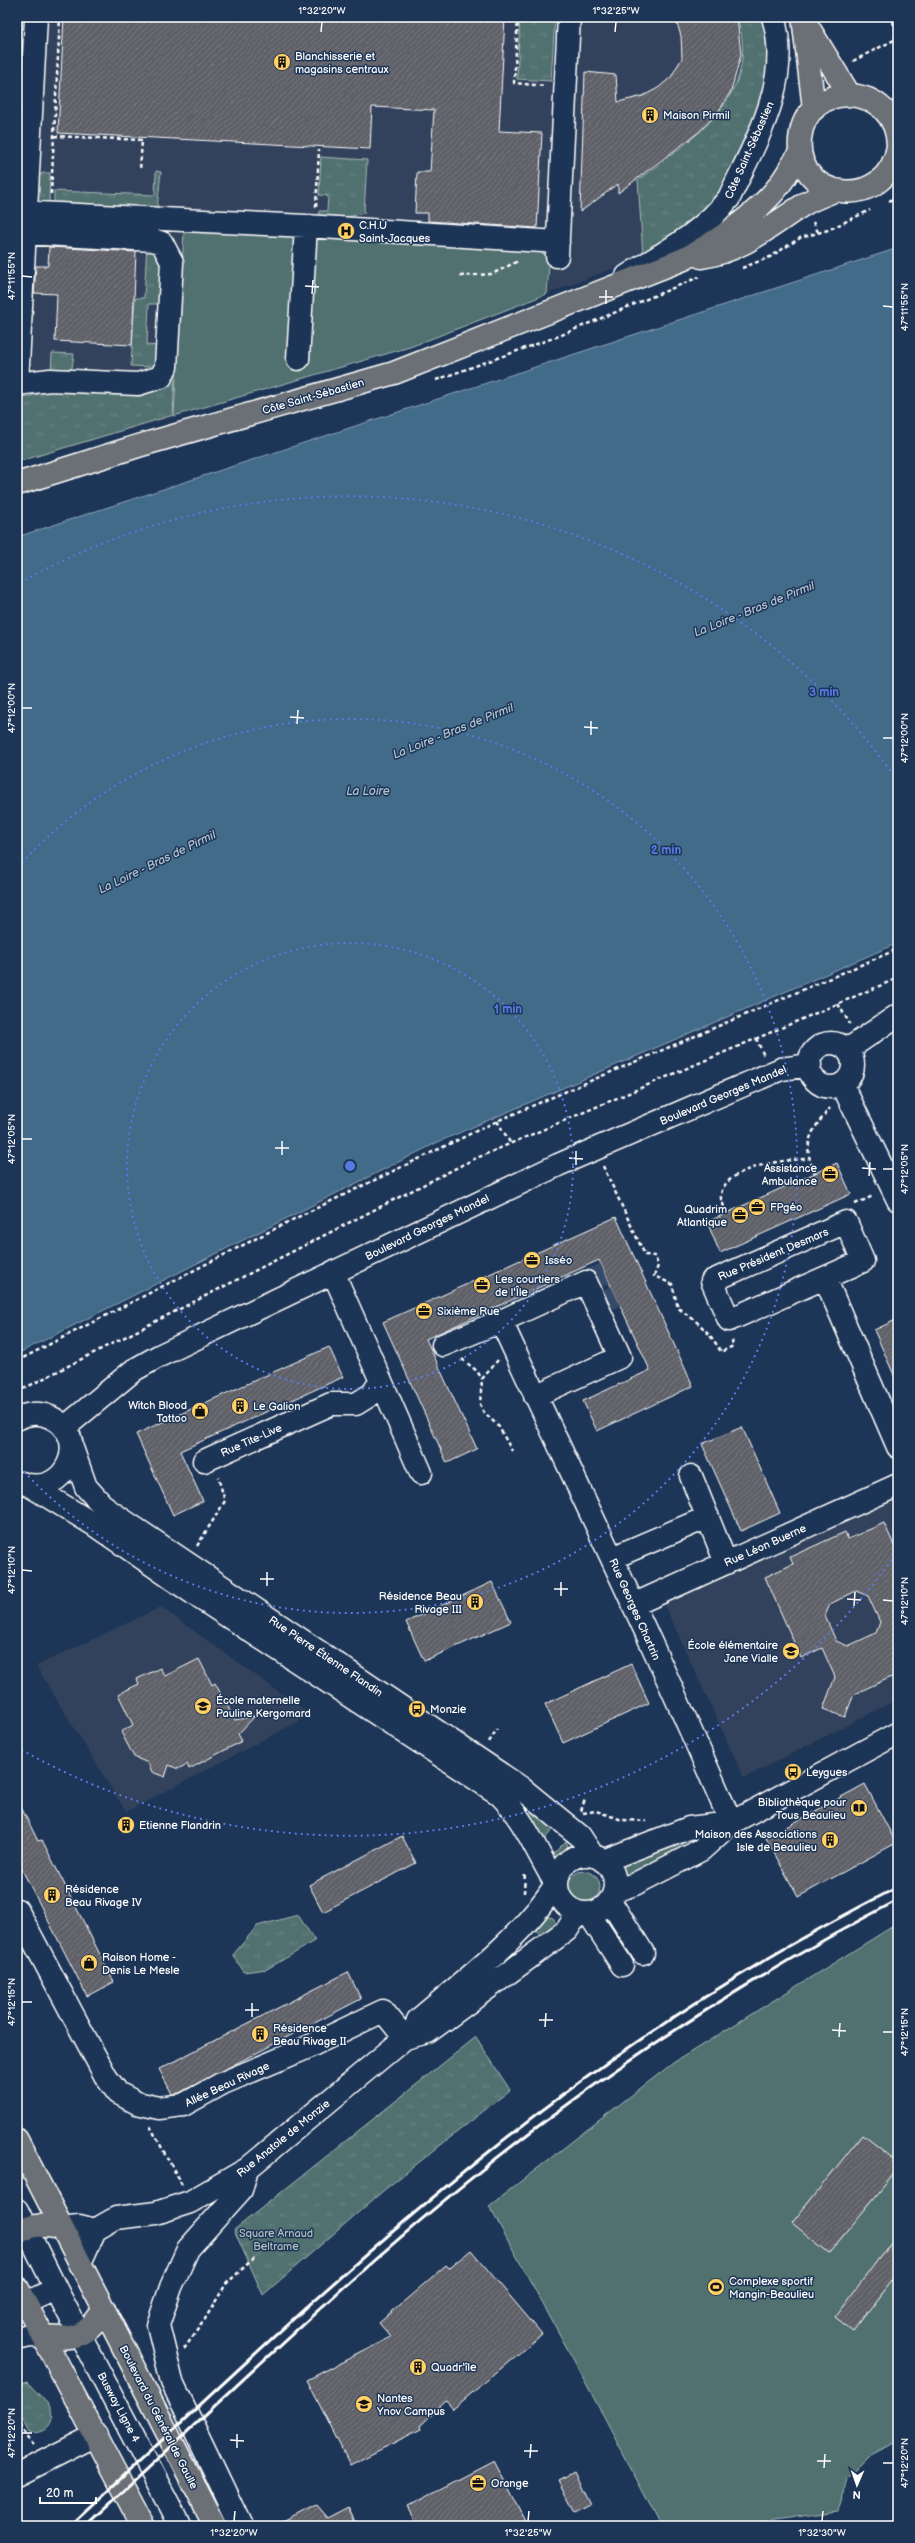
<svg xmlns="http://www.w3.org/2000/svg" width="915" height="2543" font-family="'Balsamiq Sans',sans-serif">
<defs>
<pattern id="grass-tufts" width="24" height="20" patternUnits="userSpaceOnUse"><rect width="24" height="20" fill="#51706f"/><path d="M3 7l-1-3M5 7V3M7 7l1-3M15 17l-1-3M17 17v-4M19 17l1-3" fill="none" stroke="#6b8585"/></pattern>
<pattern id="building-hatch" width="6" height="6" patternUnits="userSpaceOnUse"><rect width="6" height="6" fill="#5e6168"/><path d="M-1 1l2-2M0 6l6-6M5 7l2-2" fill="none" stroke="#76797f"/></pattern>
</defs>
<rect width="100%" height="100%" fill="#1d3557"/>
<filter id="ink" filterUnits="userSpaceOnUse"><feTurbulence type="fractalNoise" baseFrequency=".025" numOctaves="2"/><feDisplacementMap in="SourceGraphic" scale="8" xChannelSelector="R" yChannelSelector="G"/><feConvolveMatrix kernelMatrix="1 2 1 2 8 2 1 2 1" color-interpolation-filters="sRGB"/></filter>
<g filter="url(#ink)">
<path fill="#30425c" d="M17,17H754L762,68L643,257L410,347L17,463Z
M898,1497V1699L744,1778L663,1602Z
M161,1607L311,1715L126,1812L36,1666Z"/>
<path fill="url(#grass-tufts)" stroke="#a8b8b7" d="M520,17H555L551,81L517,79Z
M737,17H766L771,79L719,202L643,257L638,180C692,139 763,97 737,17Z
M321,157L367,160L364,213C350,216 330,225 319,214V211H327L328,196L319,195Z
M156,171L161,172L157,209L54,205V191L155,195Z
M43,173H50L49,205L37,201L38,176Z
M147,244L161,255L164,304H149L147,345L160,346L157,364L150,367L131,366L135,298H144Z
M52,353L74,354L72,368L68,371L51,372Z
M175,374L173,415L17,462V396L28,397L49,390Z
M298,1915L315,1941L267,1969L244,1972L233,1955L257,1926Z
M476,2037L510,2090L383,2191L263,2295L234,2230Z
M27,2382L47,2403L53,2417C53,2428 40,2435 30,2432L17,2408V2385Z"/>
<path fill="#51706f" stroke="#a8b8b7" d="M184,230L550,249L547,294L410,347L174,416Z
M525,1805L554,1828L543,1841L522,1809Z
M566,1841L569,1849L565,1859L556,1862L548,1859Z
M680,1841L685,1850L636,1877L624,1876L622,1873V1864Z
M568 1887a16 16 0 1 1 32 0a16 16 0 1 1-32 0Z
M546,1916L553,1918L557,1925L544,1939L534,1928Z
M898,1923V2442L869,2457L848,2478L838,2511L733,2526H661L578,2368L489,2206L673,2063Z"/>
<path fill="#426a89" stroke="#8ea6b8" d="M898,248V943L438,1142L17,1354V537Z"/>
<path fill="url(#building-hatch)" stroke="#fff" fill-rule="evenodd" d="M64,17H505L499,131L542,133L537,228L428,221V213H415L417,172H430L434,110L372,107L370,149L58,133Z
M675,17H737L741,55L731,91L719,111L699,132L618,193V184L580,212L585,72L616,75L618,102L643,96L658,88L671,77L682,58L681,36Z
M49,247L136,252L132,345L55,341L57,294L34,293L36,266H48Z
M837,1163L851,1194L720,1253L707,1222Z
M616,1217L693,1386L597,1431L583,1401L650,1370L599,1260L426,1339L477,1449L447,1463L383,1322Z
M898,1319V1384L874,1330Z
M329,1347L343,1377L180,1451L203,1501L173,1515L136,1434Z
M742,1427L780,1513L741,1531L702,1444Z
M884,1523L898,1554V1674L854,1694L845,1717L823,1709L835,1677L822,1648L801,1658L765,1577L793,1564L790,1557L845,1532L848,1539ZM856,1591L868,1596L880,1622L876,1633L848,1646L836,1641L825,1616L830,1604Z
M492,1582L511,1622L424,1661L406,1622Z
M199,1659L212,1685L215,1683L235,1720L255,1716L238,1734L242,1741L189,1769L187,1764L178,1769L169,1765L165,1777L152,1772L148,1763L134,1757L121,1732L133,1725L118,1694L139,1684L137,1679L160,1668L165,1676Z
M631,1664L649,1703L563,1743L545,1704Z
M865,1784L896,1843L798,1897L766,1838Z
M17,1799L38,1841L42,1840L114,1982L87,1996L17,1860Z
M402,1836L416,1863L323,1912L309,1885Z
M348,1972L361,1999L179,2093L172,2094L159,2069Z
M862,2135L898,2163V2169L829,2253L792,2223Z
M898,2233V2272L853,2331L835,2317Z
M471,2250L542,2334L453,2409L446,2401L420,2426L421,2429L350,2465L307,2380L391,2337L379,2323L446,2265L449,2268Z
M494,2461L528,2526H418L407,2506Z
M574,2472L590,2504L575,2512L559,2480Z
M316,2505L327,2518L348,2507L357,2526H275Z"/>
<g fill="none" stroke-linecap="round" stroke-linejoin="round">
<path stroke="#344968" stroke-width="22" stroke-dasharray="22 11" stroke-linecap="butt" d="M586,1282L605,1273
M597,1305L616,1296"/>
<defs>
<path id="minor" d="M17,212L306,226L558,242
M557,256L569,17
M627,276C666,251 700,235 729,198C755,142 793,81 773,17
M298,359L306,226
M17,384L50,380L138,384L161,377L166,367L172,262L162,243L153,240L26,233
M17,384L36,17
M809 1065a22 22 0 1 1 44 0a22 22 0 1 1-44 0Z
M847,1050L898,1015
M842,1084L898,1200
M846,1222L863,1261L729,1320L712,1281Z
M825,1278L898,1447
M443,1345L501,1321
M381,1381L421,1473
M535,1396L620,1357L586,1282L501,1321C578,1488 659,1654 731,1823
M17,1419C27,1413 39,1412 50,1417C93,1436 66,1499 22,1483
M64,1428L134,1370L159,1356L558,1165L781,1069L810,1065
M72,1448L86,1487L105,1508L520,1787L580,1836L593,1856
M204,1461L331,1404H356L372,1394L381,1381L333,1272
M691,1476L726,1563
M29,1485L93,1524L200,1598L499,1794C525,1820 537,1853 556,1884
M612,1558L708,1517
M633,1605L898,1485
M557 1884a29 29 0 1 1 58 0a29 29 0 1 1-58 0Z
M603,1861L689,1828L731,1823
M614,1891L635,1884L701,1850L731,1823L898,1733
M610,1901L643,1953
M17,1910L106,2077L118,2093L137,2103L159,2108L183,2105L223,2083L304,2049L383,2011L405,2038
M589,1914L622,1965
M413,2035L418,2020C466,1979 522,1938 556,1884
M17,2210L56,2289L180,2526
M61,2228L79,2226L95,2230
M80,2263L95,2230L116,2218L156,2213L190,2202L247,2169L405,2038L428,2032L567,1930L578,1913
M17,2307L56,2289
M17,2339L30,2336L43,2337
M17,2475L96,2435
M241,2526L172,2382L158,2325L171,2287L188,2249L241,2190L247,2169"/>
<path id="major" d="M803,17L814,109
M807,25L849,94
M898,146C897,82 806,77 800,139C794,202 888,213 898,146
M701,257C741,252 770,226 803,205C812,199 824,195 834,191
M17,484L138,446L394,373L684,259C717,241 748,221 773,193C784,181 792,165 800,152
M17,2140L215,2526
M17,2234C30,2223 45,2225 61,2228
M17,2287L143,2526
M43,2337C74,2340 87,2337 104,2309"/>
</defs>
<use href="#minor" stroke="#fff" stroke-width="25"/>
<use href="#major" stroke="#fff" stroke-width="25"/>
<path stroke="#fff" stroke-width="2.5" stroke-dasharray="4 3" stroke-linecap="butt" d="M518,17L514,83L545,86
M887,17L898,28
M853,61L898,38
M54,136L142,140L140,170
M51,194L60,17
M889,201L898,196
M316,207L319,150
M813,222L818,232
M742,268L770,257L800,238L828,230L870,210
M460,276L492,274L518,261
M436,380L559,336L699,277
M838,1004L850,1024
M756,1038L764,1056
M497,1121L511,1144
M603,1166L645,1255L655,1256L658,1266L654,1276L672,1284L678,1308C697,1321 710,1332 721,1352L733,1346L732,1340
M815,1173C801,1144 811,1131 830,1108
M855,1204L873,1196
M727,1213C725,1208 722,1203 721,1199C718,1167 787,1159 808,1159
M462,1359L477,1371L482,1379
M498,1360L482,1379L480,1404L483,1411L499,1427L512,1451
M17,1361L294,1219L497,1121L898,949
M17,1392L472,1160L898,978
M197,1546L225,1501L218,1477
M489,1742L497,1729
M581,1811L585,1799
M583,1813L596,1811L622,1820L646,1821
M524,1893L525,1872
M150,2126L182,2185
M184,2349L205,2319L226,2284L254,2258
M17,2418L33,2445"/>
<use href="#minor" stroke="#1d3557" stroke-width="22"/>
<use href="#major" stroke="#6a7074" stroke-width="22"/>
<path stroke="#fff" stroke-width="3" d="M70,2526C209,2397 346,2265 495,2147C619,2048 756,1959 898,1887
M86,2526C239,2385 388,2236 556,2113C664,2033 779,1962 898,1900"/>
</g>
</g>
<path fill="none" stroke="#fff" stroke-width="1.5" d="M321,32L322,22M615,32L616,22M22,276L32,277M305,286L319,287M312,294L313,280M599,297H613M606,304V290M883,306L893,307M22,708H32M290,717L304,718M297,724L298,710M584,727L598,728M591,735V721M883,738H893M22,1139H32M275,1148H289M282,1155V1141M569,1158L583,1159M576,1165V1151M862,1168L876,1169M883,1169H893M869,1176L870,1162M22,1570L32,1571M260,1579H274M267,1586V1572M554,1589H568M561,1596V1582M847,1599L861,1600M883,1600L893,1601M854,1606L855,1592M22,2002H32M245,2010H259M252,2017V2003M539,2020H553M545,2027L546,2013M832,2030L846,2031M883,2032H893M839,2037L840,2023M22,2433H32M230,2440L244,2441M237,2448V2434M524,2451H538M530,2458L531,2444M817,2461H831M883,2463H893M824,2468L825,2454M234,2521L235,2511M528,2521L529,2511M822,2521L823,2511"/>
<g fill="none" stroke="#567ae2" stroke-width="2" stroke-dasharray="2 4">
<circle cx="350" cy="1166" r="223"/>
<path d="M18 867A447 447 0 1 1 18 1465"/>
<path d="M895 1555A670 670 0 0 1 20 1749M20 583A670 670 0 0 1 895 777"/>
</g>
<defs>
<symbol id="building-disc" viewBox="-11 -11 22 22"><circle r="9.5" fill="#ffd166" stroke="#1d3557"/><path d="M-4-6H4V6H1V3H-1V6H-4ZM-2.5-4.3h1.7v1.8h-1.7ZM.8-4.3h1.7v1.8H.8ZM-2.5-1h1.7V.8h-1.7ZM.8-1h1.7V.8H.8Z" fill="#111"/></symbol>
<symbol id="hospital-disc" viewBox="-11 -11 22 22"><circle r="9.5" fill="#ffd166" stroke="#1d3557"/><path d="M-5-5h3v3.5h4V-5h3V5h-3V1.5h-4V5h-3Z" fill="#111"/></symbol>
<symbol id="office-disc" viewBox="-11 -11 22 22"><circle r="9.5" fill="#ffd166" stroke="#1d3557"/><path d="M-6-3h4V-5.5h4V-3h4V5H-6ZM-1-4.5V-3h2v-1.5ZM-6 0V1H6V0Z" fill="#111"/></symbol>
<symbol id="shop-disc" viewBox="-11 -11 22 22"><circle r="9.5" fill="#ffd166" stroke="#1d3557"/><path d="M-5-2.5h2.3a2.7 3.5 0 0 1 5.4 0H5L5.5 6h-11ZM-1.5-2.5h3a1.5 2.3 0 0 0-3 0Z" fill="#111"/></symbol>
<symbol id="school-disc" viewBox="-11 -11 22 22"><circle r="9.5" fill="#ffd166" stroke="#1d3557"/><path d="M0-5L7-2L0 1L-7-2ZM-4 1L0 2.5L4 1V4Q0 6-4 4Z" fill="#111"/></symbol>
<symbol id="bus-disc" viewBox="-11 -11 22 22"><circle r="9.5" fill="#ffd166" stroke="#1d3557"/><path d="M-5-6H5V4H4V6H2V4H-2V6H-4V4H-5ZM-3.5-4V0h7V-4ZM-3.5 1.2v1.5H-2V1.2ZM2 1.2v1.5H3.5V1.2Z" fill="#111"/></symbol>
<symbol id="library-disc" viewBox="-11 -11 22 22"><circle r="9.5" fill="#ffd166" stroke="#1d3557"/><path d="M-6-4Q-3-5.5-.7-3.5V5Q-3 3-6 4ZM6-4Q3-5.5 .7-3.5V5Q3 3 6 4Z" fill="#111"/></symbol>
<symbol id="stadium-disc" viewBox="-11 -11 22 22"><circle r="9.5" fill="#ffd166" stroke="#1d3557"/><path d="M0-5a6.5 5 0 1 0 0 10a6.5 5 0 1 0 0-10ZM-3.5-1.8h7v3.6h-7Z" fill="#111"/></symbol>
<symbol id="university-disc" viewBox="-11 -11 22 22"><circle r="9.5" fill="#ffd166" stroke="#1d3557"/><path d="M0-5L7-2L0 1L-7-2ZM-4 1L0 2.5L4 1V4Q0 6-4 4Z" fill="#111"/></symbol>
</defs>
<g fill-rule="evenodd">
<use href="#building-disc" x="272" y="52" width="20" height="20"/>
<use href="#building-disc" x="640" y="105" width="20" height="20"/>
<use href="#hospital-disc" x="336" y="221" width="20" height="20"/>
<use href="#office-disc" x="820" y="1164" width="20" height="20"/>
<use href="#office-disc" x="747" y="1197" width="20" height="20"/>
<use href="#office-disc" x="730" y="1205" width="20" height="20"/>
<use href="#office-disc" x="522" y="1250" width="20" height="20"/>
<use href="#office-disc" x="472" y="1275" width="20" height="20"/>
<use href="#office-disc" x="414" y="1301" width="20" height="20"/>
<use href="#building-disc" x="230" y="1396" width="20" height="20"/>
<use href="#shop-disc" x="190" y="1401" width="20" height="20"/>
<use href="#building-disc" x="465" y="1592" width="20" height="20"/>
<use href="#school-disc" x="781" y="1641" width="20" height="20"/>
<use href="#school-disc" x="193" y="1696" width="20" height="20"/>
<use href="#bus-disc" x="407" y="1699" width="20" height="20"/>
<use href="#bus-disc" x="783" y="1762" width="20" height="20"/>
<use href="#library-disc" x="849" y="1798" width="20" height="20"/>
<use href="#building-disc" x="116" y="1815" width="20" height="20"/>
<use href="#building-disc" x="820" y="1830" width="20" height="20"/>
<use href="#building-disc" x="42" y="1885" width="20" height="20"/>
<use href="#shop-disc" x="79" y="1953" width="20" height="20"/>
<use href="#building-disc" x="250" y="2024" width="20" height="20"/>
<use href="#stadium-disc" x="706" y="2277" width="20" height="20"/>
<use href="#building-disc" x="408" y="2357" width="20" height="20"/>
<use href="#university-disc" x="354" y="2394" width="20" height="20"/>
<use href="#office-disc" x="468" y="2473" width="20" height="20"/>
</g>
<g text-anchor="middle" stroke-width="3" stroke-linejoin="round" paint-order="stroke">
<g font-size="11" fill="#fff" stroke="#1d3557" text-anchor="start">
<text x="295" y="60">Blanchisserie et<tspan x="295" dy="13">magasins centraux</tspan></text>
<text x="663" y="119">Maison Pirmil</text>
<text x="359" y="229">C.H.U<tspan x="359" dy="13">Saint-Jacques</tspan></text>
<text x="817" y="1172" text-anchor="end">Assistance<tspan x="817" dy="13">Ambulance</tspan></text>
<text x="770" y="1211">FPgéo</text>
<text x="727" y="1213" text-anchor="end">Quadrim<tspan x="727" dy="13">Atlantique</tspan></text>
<text x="545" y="1264">Isséo</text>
<text x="495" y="1283">Les courtiers<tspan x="495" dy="13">de l'Île</tspan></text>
<text x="437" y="1315">Sixième Rue</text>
<text x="187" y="1409" text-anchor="end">Witch Blood<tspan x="187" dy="13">Tattoo</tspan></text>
<text x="253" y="1410">Le Galion</text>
<text x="462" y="1600" text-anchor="end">Résidence Beau<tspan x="462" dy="13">Rivage III</tspan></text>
<text x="778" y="1649" text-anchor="end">École élémentaire<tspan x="778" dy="13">Jane Vialle</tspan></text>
<text x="216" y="1704">École maternelle<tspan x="216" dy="13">Pauline Kergomard</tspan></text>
<text x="430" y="1713">Monzie</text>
<text x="806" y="1776">Leygues</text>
<text x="846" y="1806" text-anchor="end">Bibliothèque pour<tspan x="846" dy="13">Tous Beaulieu</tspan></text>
<text x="139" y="1829">Etienne Flandrin</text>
<text x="817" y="1838" text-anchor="end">Maison des Associations<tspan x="817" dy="13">Isle de Beaulieu</tspan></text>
<text x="65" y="1893">Résidence<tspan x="65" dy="13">Beau Rivage IV</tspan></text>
<text x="102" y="1961">Raison Home -<tspan x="102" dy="13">Denis Le Mesle</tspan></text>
<text x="273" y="2032">Résidence<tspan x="273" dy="13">Beau Rivage II</tspan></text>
<text x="729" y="2285">Complexe sportif<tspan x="729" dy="13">Mangin-Beaulieu</tspan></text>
<text x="431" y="2371">Quadr'île</text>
<text x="377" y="2402">Nantes<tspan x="377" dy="13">Ynov Campus</tspan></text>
<text x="491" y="2487">Orange</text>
</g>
<g font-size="11" fill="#fff" stroke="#1d3557">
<text transform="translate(749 150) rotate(-66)" y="4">Côte Saint-Sébastien</text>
<text transform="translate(313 396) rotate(-16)" y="4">Côte Saint-Sébastien</text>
<text transform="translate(723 1095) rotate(-23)" y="4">Boulevard Georges Mandel</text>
<text transform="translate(427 1227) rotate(-26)" y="4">Boulevard Georges Mandel</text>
<text transform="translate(773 1254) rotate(-23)" y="4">Rue Président Desmars</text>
<text transform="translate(251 1440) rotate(-24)" y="4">Rue Tite-Live</text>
<text transform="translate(765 1545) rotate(-24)" y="4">Rue Léon Buerne</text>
<text transform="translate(635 1609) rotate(66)" y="4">Rue Georges Chartrin</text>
<text transform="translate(326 1656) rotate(34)" y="4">Rue Pierre Étienne Flandin</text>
<text transform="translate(227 2084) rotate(-25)" y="4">Allée Beau Rivage</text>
<text transform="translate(283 2138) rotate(-39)" y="4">Rue Anatole de Monzie</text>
<text transform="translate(119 2407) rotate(62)" y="4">Busway Ligne 4</text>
<text transform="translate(159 2417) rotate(63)" y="4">Boulevard du Général de Gaulle</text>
</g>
<g font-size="11" fill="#b1bfbe" stroke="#1d3557">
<text x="276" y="2237">Square Arnaud<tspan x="276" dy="13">Beltrame</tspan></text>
</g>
<g font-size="12" font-style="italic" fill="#b3c3d0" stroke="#1d3557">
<text transform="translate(754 609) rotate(-22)" y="4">La Loire - Bras de Pirmil</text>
<text transform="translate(453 731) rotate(-22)" y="4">La Loire - Bras de Pirmil</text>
<text x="368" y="795">La Loire</text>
<text transform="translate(157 862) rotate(-26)" y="4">La Loire - Bras de Pirmil</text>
</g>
</g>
<circle cx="350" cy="1166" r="6" fill="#567ae2" stroke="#1d3557" stroke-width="2"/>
<g font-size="12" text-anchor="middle" font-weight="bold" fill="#567ae2" stroke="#1d3557" stroke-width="3" stroke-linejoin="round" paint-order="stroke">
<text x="824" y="696">3 min</text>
<text x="666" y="854">2 min</text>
<text x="508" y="1013">1 min</text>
</g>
<rect width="915" height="2543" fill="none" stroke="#1d3557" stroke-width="44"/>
<g transform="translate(857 2485) rotate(182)" stroke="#1d3557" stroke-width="3" paint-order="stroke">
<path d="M0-3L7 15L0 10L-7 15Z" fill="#ffffff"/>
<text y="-6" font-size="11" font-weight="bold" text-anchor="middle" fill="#ffffff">N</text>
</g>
<path d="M40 2497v6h56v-6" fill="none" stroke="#ffffff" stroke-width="2"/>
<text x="46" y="2497" font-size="12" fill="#ffffff" stroke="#1d3557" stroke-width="3" paint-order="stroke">20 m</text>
<rect x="22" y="22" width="871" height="2499" fill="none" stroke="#fff" stroke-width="1.5"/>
<g font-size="10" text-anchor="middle" fill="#fff">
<text x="322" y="14">1°32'20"W</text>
<text x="616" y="14">1°32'25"W</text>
<text transform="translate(11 276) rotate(-90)" y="4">47°11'55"N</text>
<text transform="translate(904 307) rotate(-90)" y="4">47°11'55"N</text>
<text transform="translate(11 708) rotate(-90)" y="4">47°12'00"N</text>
<text transform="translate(904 738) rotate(-90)" y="4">47°12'00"N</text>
<text transform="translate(11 1139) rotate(-90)" y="4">47°12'05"N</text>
<text transform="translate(904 1169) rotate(-90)" y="4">47°12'05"N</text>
<text transform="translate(11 1570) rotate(-90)" y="4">47°12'10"N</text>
<text transform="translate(904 1601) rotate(-90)" y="4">47°12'10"N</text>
<text transform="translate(11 2002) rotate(-90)" y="4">47°12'15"N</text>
<text transform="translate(904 2032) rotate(-90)" y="4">47°12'15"N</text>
<text transform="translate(11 2433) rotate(-90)" y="4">47°12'20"N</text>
<text transform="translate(904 2463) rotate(-90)" y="4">47°12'20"N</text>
<text x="234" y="2536">1°32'20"W</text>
<text x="528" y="2536">1°32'25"W</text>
<text x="822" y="2536">1°32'30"W</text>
</g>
</svg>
